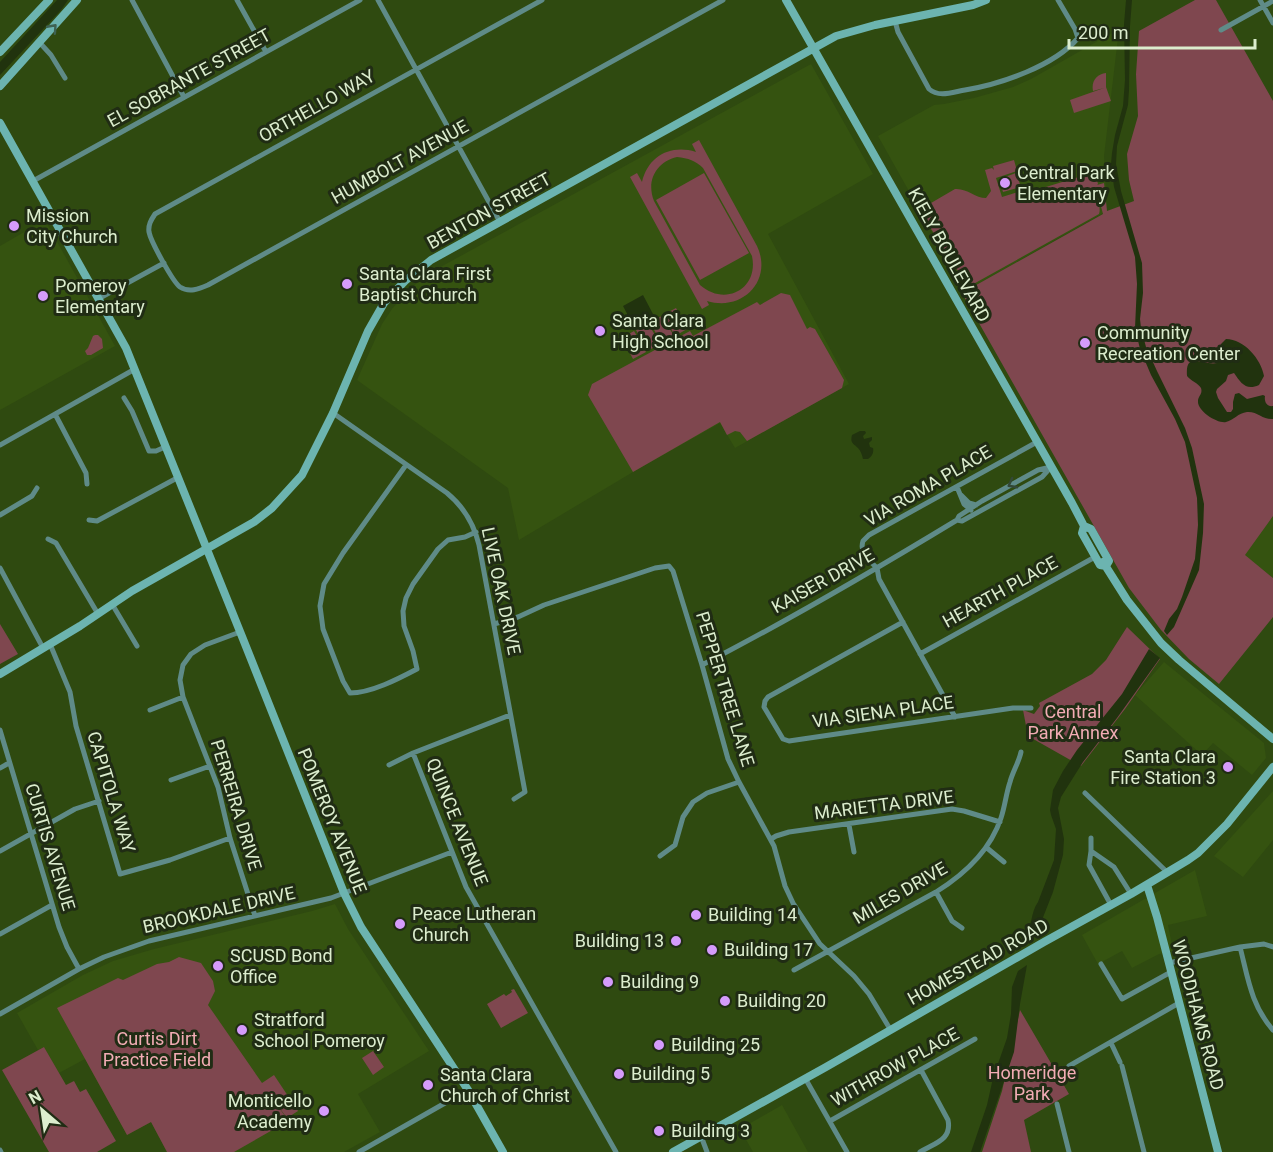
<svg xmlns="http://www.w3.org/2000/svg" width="1273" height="1152" font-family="Roboto,sans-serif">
<rect width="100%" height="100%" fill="#2f4a10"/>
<path fill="#355310" d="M1119,29L1104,156L1107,211L965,291L878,136L934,105L944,104L974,98L1013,87L1031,79Z
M811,64L873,174L768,234L849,384L735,448L720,423L633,472L519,540L508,488L357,380L382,324L392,309L406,293L417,283L435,270Z
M45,220L115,346L0,410V246Z
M1273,516V578L1244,555Z
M1164,662L1264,743L1266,758L1252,775L1213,743L1202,755L1135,695Z
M1273,791V840L1243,877L1214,856Z
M1195,870L1207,916L1168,925L1173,950L1166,953L1159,954L1132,968L1122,951L1098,964L1082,935Z
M335,904L348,929L429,1051L358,1094L380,1132L344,1152H167L151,1122L127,1135L85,1059L59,1073L44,1047L38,1050L17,1013L83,975L113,961L154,949L312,911Z
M782,1105L808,1152H753L740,1129Z"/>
<path fill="#7f474f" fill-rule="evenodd" d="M1195,0H1216L1273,101V516L1245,555L1273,578V617L1219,684L1189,659L1161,630L1129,588L962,293L1103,214L1096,188C1094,198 1102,206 1099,214L968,287L919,210L955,189C967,188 975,198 986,198L991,191L985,170L992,168L994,170L993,166L1014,160L1017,171L996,178L1002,197L1021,191L1023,194L1095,172L1098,184L1097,185L1104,183L1107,211L1134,201L1129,180L1127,154L1138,116L1136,74L1139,31Z
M1106,73V87L1111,101L1074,113L1070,100L1104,88L1093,91C1091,81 1097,74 1106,73Z
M699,140L757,246C773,280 743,312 707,301L709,305L702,309L630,177L637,173L642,182C648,156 671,144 696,152L692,144ZM677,157C688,158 696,161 703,168L752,256C759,289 725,307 700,285L654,201C646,181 656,162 677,157Z
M704,173L749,253L700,280L656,200Z
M1016,173L1021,187L1003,192L999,179Z
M781,293L790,295L807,329L810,327L815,329L844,380L842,388L747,441L740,432L735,431L727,435L720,422L633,472L588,395L592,384L690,331L693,336L757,302L760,305Z
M676,308L687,329L675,336L663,315Z
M662,316L674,336L661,343L650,322Z
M648,323L660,344L647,351L636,330Z
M634,331L646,352L633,359L622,338Z
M95,335H98L102,339L103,348L91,355H87L85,351L88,348L93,336Z
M0,624L18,654L0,664Z
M1127,627L1160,659L1125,709L1081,766L1028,736L1023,710L1034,714L1040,706L1039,703L1092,674L1106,660Z
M179,957L201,963L213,981L215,991L208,1005L262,1083L274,1075L298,1111L287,1118L275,1102L287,1119L276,1128L234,1152H167L151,1122L127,1135L57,1008L118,978L123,980L157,964L169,962Z
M514,989L528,1013L501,1028L487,1004L504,994L506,996L512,992L511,990Z
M1020,1010L1069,1094L1024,1120L1031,1152H982L1002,1091Z
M44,1047L66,1085L74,1081L80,1092L86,1089L116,1141L97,1152H49L2,1070Z
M373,1051L384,1067L373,1075L362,1058Z"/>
<path fill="#21330e" d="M57,0H68L61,10L0,75V62Z
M1126,0H1132L1130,26L1129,90L1128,105L1117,146L1116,164L1121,191L1142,263L1143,293L1140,319L1141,328L1146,347L1157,371L1185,428L1192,448L1204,504L1203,533L1199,570L1174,627L1167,635L1164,631L1169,619L1177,609L1182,597L1195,559L1198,525L1197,498L1185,442L1175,419L1151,375L1140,349L1135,328L1137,284L1135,257L1114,187L1111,164L1112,153L1115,135L1123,106L1125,80L1124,24Z
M643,295L653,314L633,325L623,306Z
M1226,339C1244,339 1261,359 1264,376L1259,385C1246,391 1241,383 1234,373L1228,375L1226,381L1217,389L1216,392L1218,398L1227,412H1231L1233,409V402L1235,394L1239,393L1247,399L1263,395L1265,396C1264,402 1267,407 1273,406V419C1263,420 1257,411 1247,412C1238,413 1234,420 1226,422C1218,424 1197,411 1198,401C1198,396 1203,394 1201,388C1198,383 1191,381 1187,376C1185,350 1203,366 1217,363L1220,359L1221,344Z
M860,431H865L866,433L863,436L864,439L872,437V440L869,443L870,447L873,448C874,453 872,456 868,459H863C862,455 861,451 858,448C853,443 850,443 852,435Z
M1149,649L1160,658L1117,718L1083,762L1061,797L1058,808L1064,839L1063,855L1053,892L1040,925L1037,930L1024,937C1033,927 1030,913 1038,902L1054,860L1056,829L1051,815L1050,810L1053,790L1063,771L1077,750L1122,694Z
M1027,965L1020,1004L1014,1052L980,1152H971L987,1105L993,1078L1007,1038L1011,1014L1012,987L1018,971Z"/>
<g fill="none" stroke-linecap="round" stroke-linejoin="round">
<path stroke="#5f8b88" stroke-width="5" d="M132,0L184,97
M237,0L266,52
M378,0L500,222
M542,0L155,214C151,220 148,225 149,232C151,242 173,282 180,287C189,293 199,289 208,285L723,0
M1260,0L1273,23
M895,21L898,32L929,89C939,98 953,92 965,90C1001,84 1054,66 1078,38L1075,29L1058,0
M1221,30L1273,1
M40,43L51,55L65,78
M33,181L360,0
M98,299L164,263
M124,398L132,411L149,451H156L165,447
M333,413L447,493C464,507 474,524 479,545L525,792L514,799
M55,414L86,473L87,484
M0,445L135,369
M406,465L343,553L324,584L320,606L323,629L343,681L350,693C371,693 398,679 417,669L413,651L404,626L403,611L406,598L413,584L438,549L448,540L465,537L476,532
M957,487L964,504L971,510
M961,495L969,503L976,505
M0,515L32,496L37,488
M89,520L97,521L177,478
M957,520L962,521L1042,477L1050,468
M48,539L56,543L98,614
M0,568L43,648
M877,568C869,560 859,553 863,541L869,535L1037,442
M877,568L879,579L955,717
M112,604L137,646
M903,622L768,697L765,701L764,707L783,739L789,741L1013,708H1031
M494,624L518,617L544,605L655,568L669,566L673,571L702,665L728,759L739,782L774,846L785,886L793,903L820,944L854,976L869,994L890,1029
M240,632L205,645L191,654L183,665L180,680L183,697L218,787L230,838L255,916
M50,644L70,692L76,726L120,874L170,860L230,838
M920,654L1095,557
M702,665C789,620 873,571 957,520L959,516L982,501L1038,470L1051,467
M150,710L183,697
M0,730L59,927L67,947L79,969
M413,753L466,887L616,1152
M389,765L413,753L510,715
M0,768L9,763
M171,780L210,766
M1085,793L1168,873
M849,825L854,852
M771,839L776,836L789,832L952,809L964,811L1000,822
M987,848L1004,862
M0,851L75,809L99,801
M1091,851V838
M660,856L675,845L683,817L693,802L707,793L739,782
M936,892L952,921L962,928
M1111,905L1089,865L1091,851L1114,867L1131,894
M0,934L52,905
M1240,947C1248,978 1251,1005 1273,1030
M1169,963L1240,947L1264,944L1273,947
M1101,964L1122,999L1171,972
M794,970L936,892C965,874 990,851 1001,818C1005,806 1006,794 1010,782C1013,771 1019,762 1021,752
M0,1014L79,969L104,957L149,941L331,898L452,852
M1111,1043L1120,1062
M1122,1066L1144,1152
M1075,1076L1069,1066L1179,1003
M805,1078L847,1152
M1057,1104L1069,1152
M830,1121L975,1039
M701,1136L707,1152
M0,1150L1,1152
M359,1152L468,1090
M920,1152C935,1143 952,1140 948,1120L921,1070"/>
<path stroke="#6cb4b0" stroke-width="8" d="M786,0L1072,503L1084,526L1082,533L1100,565L1106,566
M0,52L49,0
M0,86L77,0
M0,123L126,348L243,639L344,893L361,927L468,1090L503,1152
M1084,526L1091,529L1109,561L1106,566
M1103,562L1127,600L1161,643L1179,660L1273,739
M0,674L80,626L132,591L254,522L272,508L302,475L333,413L368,331L384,303L405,281L431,260L836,36L875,25L973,5L986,0
M1147,885L1157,917L1218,1152
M673,1152L826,1067L1044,942L1131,894L1188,860L1198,853L1227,824L1273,767"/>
</g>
<defs><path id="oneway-chevron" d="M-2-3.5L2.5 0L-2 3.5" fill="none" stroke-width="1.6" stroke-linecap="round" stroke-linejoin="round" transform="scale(1.5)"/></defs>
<use stroke="#3e6252" href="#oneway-chevron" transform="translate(53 28) rotate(-48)"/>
<use stroke="#334837" href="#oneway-chevron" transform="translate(1012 484) rotate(152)"/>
<g fill="#d59bfb" stroke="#202c14" stroke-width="2">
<circle cx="1005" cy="183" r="6"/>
<circle cx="14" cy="226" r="6"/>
<circle cx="347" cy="284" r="6"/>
<circle cx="43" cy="296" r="6"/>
<circle cx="600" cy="331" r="6"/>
<circle cx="1085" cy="343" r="6"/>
<circle cx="1228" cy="767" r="6"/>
<circle cx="696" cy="915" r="6"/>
<circle cx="400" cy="924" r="6"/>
<circle cx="676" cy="941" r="6"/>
<circle cx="712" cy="950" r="6"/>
<circle cx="218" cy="966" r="6"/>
<circle cx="608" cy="982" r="6"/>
<circle cx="725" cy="1001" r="6"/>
<circle cx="242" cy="1030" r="6"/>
<circle cx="659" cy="1045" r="6"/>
<circle cx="619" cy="1074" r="6"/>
<circle cx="428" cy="1085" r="6"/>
<circle cx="324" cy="1111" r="6"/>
<circle cx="659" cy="1131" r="6"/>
</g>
<g text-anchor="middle" stroke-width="6" stroke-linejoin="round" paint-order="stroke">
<g font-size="18" fill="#dcedce" stroke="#202c14">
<text transform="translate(189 78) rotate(-29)" y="6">EL SOBRANTE STREET</text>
<text transform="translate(317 106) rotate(-29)" y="6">ORTHELLO WAY</text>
<text transform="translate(400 162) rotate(-29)" y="6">HUMBOLT AVENUE</text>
<text transform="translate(489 211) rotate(-29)" y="6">BENTON STREET</text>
<text transform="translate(949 255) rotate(61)" y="6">KIELY BOULEVARD</text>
<text transform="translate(928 486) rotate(-30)" y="6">VIA ROMA PLACE</text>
<text transform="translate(823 581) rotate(-29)" y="6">KAISER DRIVE</text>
<text transform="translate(501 591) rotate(78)" y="6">LIVE OAK DRIVE</text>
<text transform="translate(1000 592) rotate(-29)" y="6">HEARTH PLACE</text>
<text transform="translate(725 689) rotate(73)" y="6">PEPPER TREE LANE</text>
<text transform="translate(883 712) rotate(-8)" y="6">VIA SIENA PLACE</text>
<text transform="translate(111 792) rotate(73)" y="6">CAPITOLA WAY</text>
<text transform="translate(236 805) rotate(73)" y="6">PERREIRA DRIVE</text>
<text transform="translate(884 805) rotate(-7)" y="6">MARIETTA DRIVE</text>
<text transform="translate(332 821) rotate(68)" y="6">POMEROY AVENUE</text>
<text transform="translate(457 822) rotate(68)" y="6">QUINCE AVENUE</text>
<text transform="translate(50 847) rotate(73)" y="6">CURTIS AVENUE</text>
<text transform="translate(900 893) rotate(-30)" y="6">MILES DRIVE</text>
<text transform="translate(219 910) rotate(-13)" y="6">BROOKDALE DRIVE</text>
<text transform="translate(978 962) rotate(-29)" y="6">HOMESTEAD ROAD</text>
<text transform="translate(1198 1015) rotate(75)" y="6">WOODHAMS ROAD</text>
<text transform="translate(895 1067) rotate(-29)" y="6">WITHROW PLACE</text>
</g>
<g font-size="18" fill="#dcedce" stroke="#202c14" text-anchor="start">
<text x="1017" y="179">Central Park<tspan x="1017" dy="21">Elementary</tspan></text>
<text x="26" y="222">Mission<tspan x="26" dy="21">City Church</tspan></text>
<text x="359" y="280">Santa Clara First<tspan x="359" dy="21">Baptist Church</tspan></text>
<text x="55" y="292">Pomeroy<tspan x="55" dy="21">Elementary</tspan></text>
<text x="612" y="327">Santa Clara<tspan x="612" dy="21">High School</tspan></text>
<text x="1097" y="339">Community<tspan x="1097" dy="21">Recreation Center</tspan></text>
<text x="1216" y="763" text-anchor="end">Santa Clara<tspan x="1216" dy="21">Fire Station 3</tspan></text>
<text x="412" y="920">Peace Lutheran<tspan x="412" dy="21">Church</tspan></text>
<text x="708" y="921">Building 14</text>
<text x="664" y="947" text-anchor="end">Building 13</text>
<text x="724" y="956">Building 17</text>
<text x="230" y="962">SCUSD Bond<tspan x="230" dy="21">Office</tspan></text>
<text x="620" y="988">Building 9</text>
<text x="737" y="1007">Building 20</text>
<text x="254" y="1026">Stratford<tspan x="254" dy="21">School Pomeroy</tspan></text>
<text x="671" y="1051">Building 25</text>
<text x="631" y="1080">Building 5</text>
<text x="440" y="1081">Santa Clara<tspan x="440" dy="21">Church of Christ</tspan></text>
<text x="312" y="1107" text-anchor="end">Monticello<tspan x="312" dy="21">Academy</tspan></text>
<text x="671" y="1137">Building 3</text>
</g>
<g font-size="18" fill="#f2acb4" stroke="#202c14">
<text x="1073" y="718">Central<tspan x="1073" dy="21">Park Annex</tspan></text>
<text x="157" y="1045">Curtis Dirt<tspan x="157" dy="21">Practice Field</tspan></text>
<text x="1032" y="1079">Homeridge<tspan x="1032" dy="21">Park</tspan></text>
</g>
</g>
<g transform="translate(42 1110) rotate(331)" stroke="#202c14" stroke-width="4.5" paint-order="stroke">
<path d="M0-4.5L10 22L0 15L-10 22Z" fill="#dcedce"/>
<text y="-9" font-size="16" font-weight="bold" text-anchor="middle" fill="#dcedce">N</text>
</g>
<path d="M1069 39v9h186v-9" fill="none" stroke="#dcedce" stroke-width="3"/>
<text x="1078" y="39" font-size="18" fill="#dcedce" stroke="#202c14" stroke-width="4.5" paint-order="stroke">200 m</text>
</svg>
